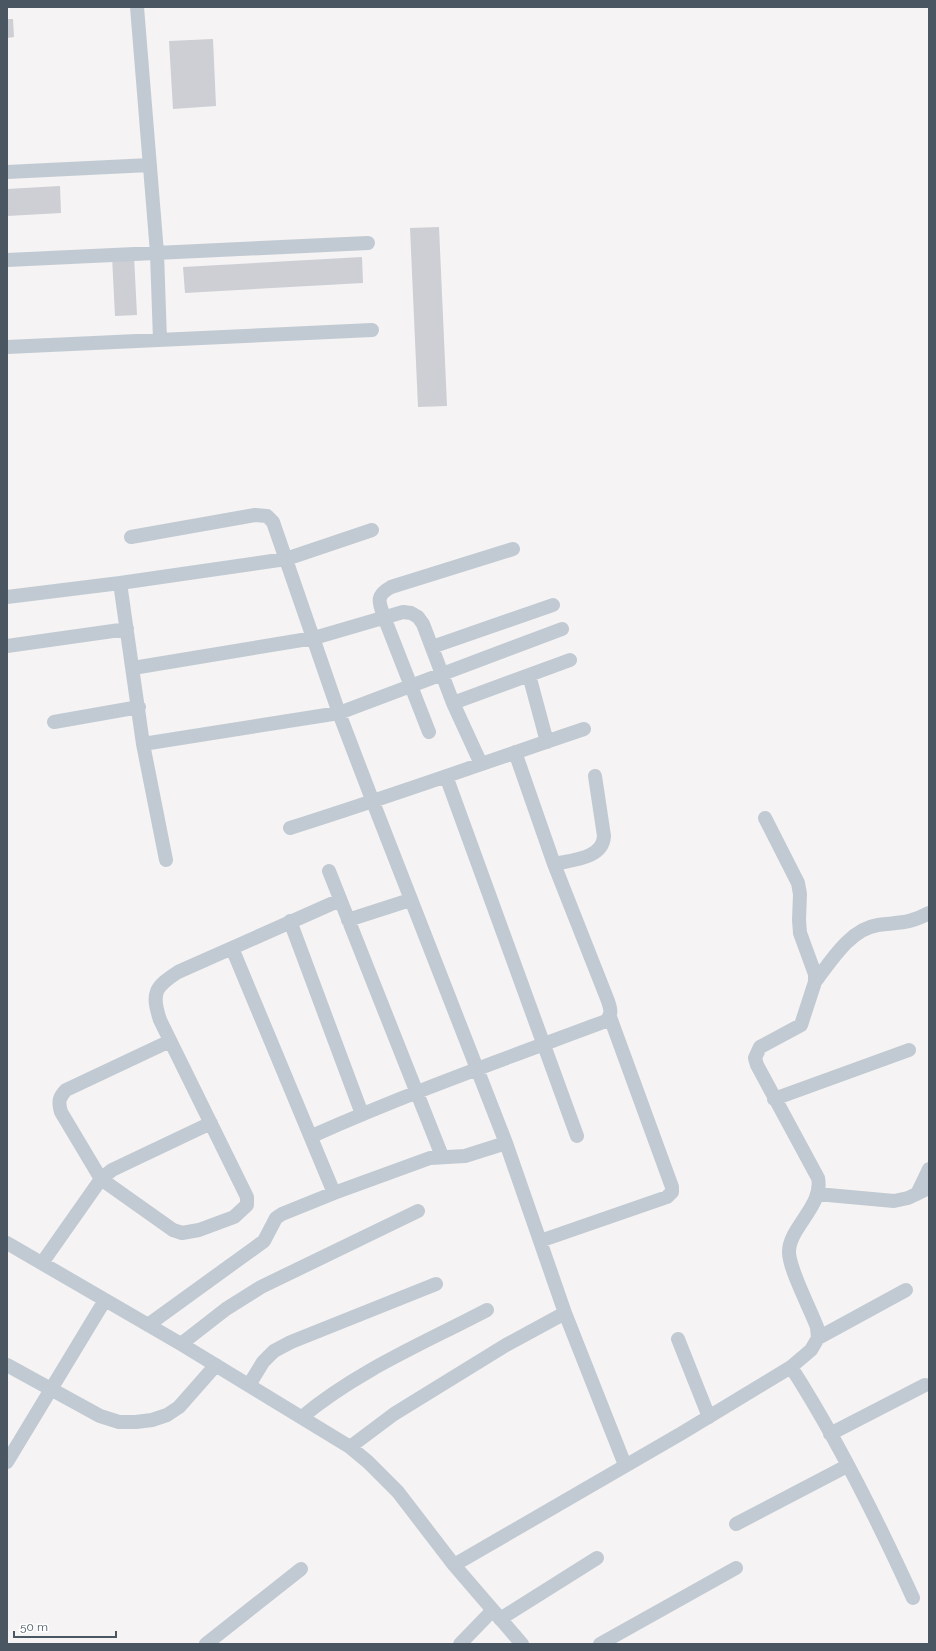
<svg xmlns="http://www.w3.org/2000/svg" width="936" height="1651" font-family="Raleway,sans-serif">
<rect width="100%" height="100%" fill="#f5f3f3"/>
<path fill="#cdcfd5" d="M7,19H13L14,37L7,38Z
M213,39L216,106L173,109L169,41Z
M60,186L61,213L7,216V189Z
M439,227L447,406L418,407L410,228Z
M112,256H134L137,315L115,316Z
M362,257L363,283L185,293L183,267Z"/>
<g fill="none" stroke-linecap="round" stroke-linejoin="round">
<path stroke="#c1cad2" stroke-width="14" d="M137,7L157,253L160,340
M7,172L150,165
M7,260L368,243
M7,347L372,330
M131,537L255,515L267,516L273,522L339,713L373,802L506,1143L565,1313L625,1465
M120,583L143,744L166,860
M7,597L120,583L286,559L372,530
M7,646L127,629
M432,647L553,605
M133,668L314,638L403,612L411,613L418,617L423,624L453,703L481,764
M529,675L547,742
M453,703L570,660
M54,722L139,707
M429,732L384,617C379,602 375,596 391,587L513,549
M143,744L339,713L562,629
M446,776L577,1136
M290,828C389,797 486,762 584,729
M554,864C571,860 603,859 604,836L595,776
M329,871L442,1156
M348,920L410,900
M290,921L362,1114
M232,948L334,1193
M815,982C831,961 850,929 878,925C899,922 909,924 929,913
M170,1041L66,1090C59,1097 58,1102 61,1112L101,1179L173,1230L182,1233L199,1230L234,1217L247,1205V1197L160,1020C151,993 155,987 178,972L340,900
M774,1099L909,1050
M312,1136C408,1093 507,1058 606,1021C612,1014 611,1010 608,1001L554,864L515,752
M817,1194L894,1201L908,1198L929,1188
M917,1194L929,1169
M540,1241L667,1197L672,1192V1187L610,1017
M7,1243L181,1344L350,1447L368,1462L398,1492L454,1565L522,1644
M42,1263L101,1179L112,1170L211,1123
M148,1325L264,1241L276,1218L282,1214L334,1193L430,1158L465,1156L506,1143
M818,1338L906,1290
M678,1339L709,1417
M181,1344L226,1309L261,1287L418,1211
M7,1365L100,1416L119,1422H136L152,1420L167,1415L179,1407L216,1365
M791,1367C838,1440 877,1519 913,1598
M249,1385L263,1362L274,1351L291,1342L436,1284
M302,1417C357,1371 424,1343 487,1310
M830,1434L925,1385
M350,1447L394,1414L506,1345L565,1313
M7,1462L105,1300
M736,1524L847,1466
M454,1565L682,1433L791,1367L811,1350L818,1338L817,1327C810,1308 790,1271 789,1253C788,1228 824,1206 818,1178L757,1065L755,1058L760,1047L801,1025L815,982V974L800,933L799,920L800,894L798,883L765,818
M500,1619L597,1558
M206,1644L301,1569
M460,1644L492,1611
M600,1644L736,1568"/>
</g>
<rect width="936" height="1651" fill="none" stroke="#4a5661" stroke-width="16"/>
<path d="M14 1631v6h102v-6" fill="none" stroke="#4a5661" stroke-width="2"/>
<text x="20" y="1631" font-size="12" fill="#4a5661" stroke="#ffffff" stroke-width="3" paint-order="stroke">50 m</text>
</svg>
